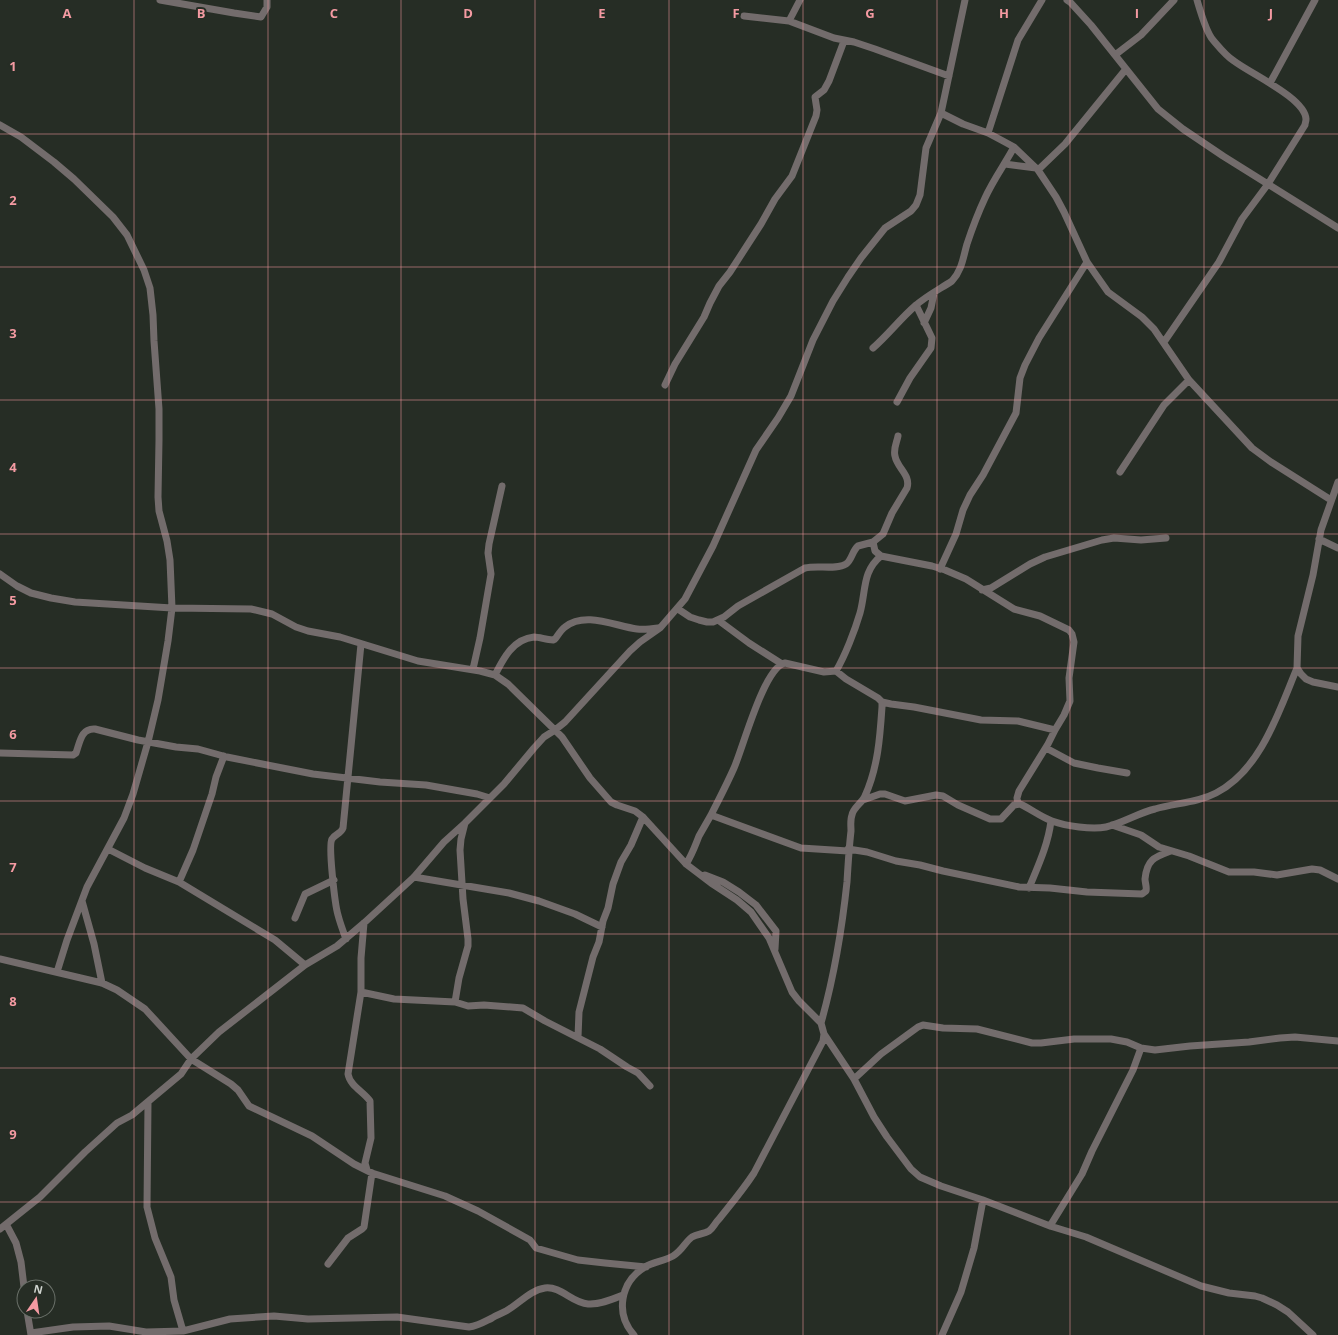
<svg xmlns="http://www.w3.org/2000/svg" width="1338" height="1335" font-family="'Open Sans',sans-serif">
<rect width="100%" height="100%" fill="#262d25"/>
<g fill="none" stroke-linecap="round" stroke-linejoin="round">
<path stroke="#736c6c" stroke-width="7" d="M160,0L234,13L261,17L267,7V0
M1067,0L1070,2L1091,25L1158,109L1183,129L1223,156L1338,228
M744,16L789,21L834,38L854,42L875,49L949,76
M789,21L800,0
M1115,55L1141,35L1174,0
M1270,83L1315,0
M941,113L963,124L988,133L1003,141L1014,147L1038,170L1056,197L1064,212L1087,262L1108,292L1142,317L1154,329L1189,380L1252,448L1271,462L1331,500
M0,125L21,137L54,162L74,179L113,217L127,235L144,270L150,288L153,315L154,341L159,409V440L158,497L159,511L167,541L170,560L172,608L168,641L158,700L148,742L133,794L124,818L87,887L67,940L57,972
M988,133L1018,40L1042,0
M1005,164L1036,168
M1038,170L1065,144L1126,69
M924,323L931,308L934,293
M1164,342L1219,262L1242,219L1268,184L1305,125C1305,123 1306,122 1306,119C1305,98 1251,74 1234,61C1226,56 1219,47 1213,40C1206,32 1200,10 1197,0
M873,348C888,335 900,319 915,306C926,296 940,289 952,281C962,270 963,258 967,244C972,229 978,213 985,198C993,180 1005,164 1014,147
M665,385L675,364L704,317L710,303L719,286L730,272L761,224L775,199L792,176L816,116L817,110L815,97L824,90L829,81L844,41
M897,402L910,378L931,348L932,338L916,305
M1120,472L1164,405L1189,380
M1338,482L1321,530L1313,575L1298,636L1297,668L1301,674L1306,679L1313,682L1338,687
M1319,539L1338,548
M873,542L875,551L881,556L932,566L945,570L966,579L1014,609L1040,616L1069,630L1072,634L1074,642L1069,678L1070,701L1064,715L1055,730L1048,744L1019,791L1017,798L1018,804
M940,569L956,534L963,510L970,495L983,475L1016,413L1020,378L1025,365L1039,338L1087,262
M0,574L17,586L31,593L51,598L75,602L172,608L251,609L272,614L296,627L308,631L340,637L418,661L480,671L495,675L508,684L562,737L590,778L611,802L617,805L635,811L643,817L686,864L711,883L737,900L751,912L769,938L792,992L799,1001L821,1023L824,1034L823,1041L754,1173C743,1190 731,1204 719,1219C715,1223 713,1228 709,1231C704,1234 697,1234 692,1237C685,1242 682,1251 673,1256C664,1261 653,1262 645,1267C620,1282 615,1314 634,1335
M982,590L991,588L1030,564L1045,557L1102,540L1114,538L1141,540L1166,538
M678,609L690,617L699,620L707,622H713L724,617L738,606L805,568C817,565 836,570 846,564C852,560 852,551 858,546L873,542L883,534L892,513L907,488C911,475 897,468 895,456C893,449 897,442 898,436
M718,620L749,643L782,664
M473,669L480,638L491,574L488,553L489,544L502,486
M495,675C503,659 513,639 534,637C540,637 546,640 553,640L555,639C558,635 561,630 565,627C585,611 615,626 637,629C644,630 651,629 658,628
M882,702L891,704L914,707L981,720L1018,721L1055,730
M1046,748L1074,763L1098,768L1127,773
M0,753L73,755L76,753C80,742 81,728 95,729L138,740L176,747L198,749L227,757L313,774L380,782L426,785L477,794L490,798
M863,800L880,794H885L905,801L936,795L943,796L958,805L990,819H1001L1014,805L1020,804C1031,809 1041,817 1052,821C1066,826 1092,830 1106,827C1123,823 1138,813 1155,809C1175,803 1197,803 1216,793C1261,770 1279,711 1297,668
M711,815L801,848L848,851
M1112,825L1141,835L1159,847L1189,856L1229,872H1254L1277,875L1312,869L1320,870L1338,879
M108,849L145,868L179,882L275,940L305,965
M848,849L867,852L896,861L920,865L943,871L1019,887L1050,888L1087,892L1142,894L1146,891C1147,887 1145,883 1145,879C1147,859 1155,857 1171,851
M686,864C692,855 695,846 699,836C703,829 707,822 711,815C719,799 727,784 734,768C743,748 764,667 785,663L824,672L836,671C845,656 855,630 860,613C866,592 862,571 881,556
M705,875L723,882L739,892L756,905L776,931L775,949
M414,877L509,893L539,901L575,914L602,927
M179,882L193,850L212,794L216,777L224,756
M1029,888C1038,866 1048,845 1051,821
M82,901L94,944L102,983
M295,918L305,894L334,880
M364,923L361,958V992L348,1074C350,1086 364,1092 370,1101L371,1138L365,1163L367,1170
M346,939C343,931 340,923 338,915C335,905 328,845 332,839C335,834 341,834 343,828L361,644
M0,959L102,983L117,990L145,1009L191,1059L231,1084L238,1090L249,1106L312,1136L354,1164L372,1173L445,1196L478,1211L530,1240L536,1248L578,1260L605,1263L646,1267
M361,992L394,999L455,1002L468,1006L484,1005L523,1008L545,1021L600,1049L627,1067L638,1073L650,1086
M455,1002L459,978L468,946V939L463,899L460,850L461,839L465,823
M821,1023C834,977 842,929 847,882C848,865 849,848 851,831C851,826 850,820 852,815C853,808 862,803 865,796C878,767 880,737 882,707V702L878,698L846,679L836,671
M824,1034L854,1079L874,1117L887,1137L911,1169L920,1177L941,1186L983,1200L1050,1226L1086,1237L1201,1286L1229,1293L1255,1296L1262,1298L1277,1305L1288,1312L1313,1335
M578,1037L579,1012L593,957L599,942L603,921L608,908L613,884L621,862L631,845L643,817
M854,1079L881,1054L918,1027L923,1025L943,1028L977,1029L1032,1043H1041L1074,1039H1111L1127,1042L1141,1048L1155,1050L1190,1046L1249,1042L1280,1038L1295,1037L1338,1041
M148,1103L147,1207L155,1238L171,1277L174,1300L183,1331
M6,1224L16,1243L21,1262L24,1287
M1050,1226L1082,1174L1092,1151L1133,1070L1141,1048
M0,1229L40,1197L85,1152L117,1123L132,1115L181,1074L191,1059L219,1032L305,965L337,946L364,923L414,877L444,842L465,823L504,784L534,748L544,737L555,730L565,722L630,651L640,642L660,628L685,599L713,546L756,450L778,418L791,396L813,340L833,301L848,277L861,258L885,228L911,211L916,205L920,195L926,148L941,113L965,0
M328,1264L348,1238L362,1229L364,1227L372,1173
M27,1311L31,1335
M31,1333L73,1327L109,1326L146,1332L183,1331L230,1319L274,1316L308,1319L397,1317L469,1327C478,1326 484,1322 492,1318C496,1315 501,1314 506,1311C519,1304 530,1290 545,1288C561,1286 572,1303 588,1304C600,1305 613,1299 623,1295
M942,1335L961,1292L974,1248L983,1200"/>
</g>
<path fill="none" stroke="#f49aa2" stroke-width="1" stroke-opacity="0.55" d="M134,0V1335M268,0V1335M401,0V1335M535,0V1335M669,0V1335M803,0V1335M937,0V1335M1070,0V1335M1204,0V1335M0,134H1338M0,267H1338M0,400H1338M0,534H1338M0,668H1338M0,801H1338M0,934H1338M0,1068H1338M0,1202H1338"/>
<g font-size="13" text-anchor="middle" font-weight="bold" fill="#f49aa2" stroke="#262d25" stroke-width="4" stroke-linejoin="round" paint-order="stroke">
<text x="67" y="18">A</text>
<text x="201" y="18">B</text>
<text x="334" y="18">C</text>
<text x="468" y="18">D</text>
<text x="602" y="18">E</text>
<text x="736" y="18">F</text>
<text x="870" y="18">G</text>
<text x="1004" y="18">H</text>
<text x="1137" y="18">I</text>
<text x="1271" y="18">J</text>
<text x="13" y="71">1</text>
<text x="13" y="205">2</text>
<text x="13" y="338">3</text>
<text x="13" y="472">4</text>
<text x="13" y="605">5</text>
<text x="13" y="739">6</text>
<text x="13" y="872">7</text>
<text x="13" y="1006">8</text>
<text x="13" y="1139">9</text>
</g>
<g transform="translate(36 1299) rotate(13)"><circle r="19" fill="#262d25" stroke="#6a7069"/>
<path d="M0-3L7 15L0 10L-7 15Z" fill="#f49aa2"/>
<text y="-6" font-size="11" font-weight="bold" text-anchor="middle" fill="#cfd4cf">N</text>
</g>
</svg>
